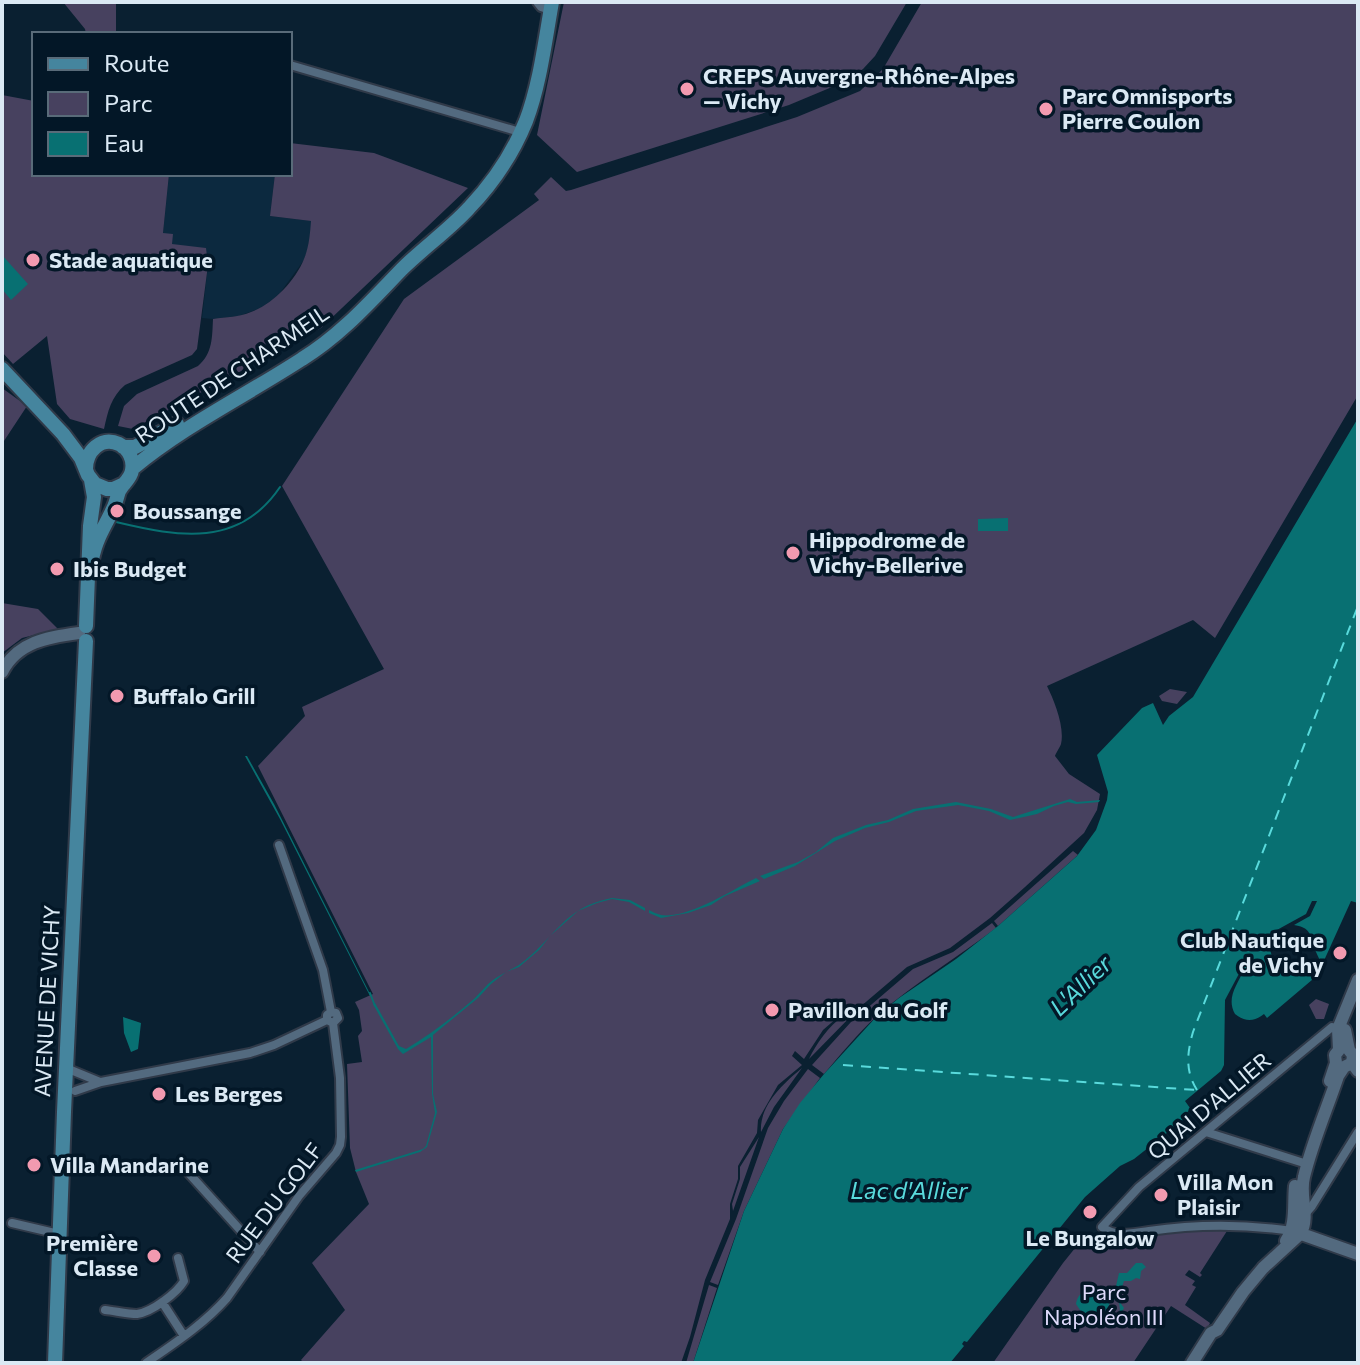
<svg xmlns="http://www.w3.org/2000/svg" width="1360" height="1365" font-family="Commissioner,sans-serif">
<rect width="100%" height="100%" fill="#0a2031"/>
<path fill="#0c293f" d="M169,174H275L270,216L312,221L308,248L304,260L280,293L271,301L261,308L239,316L213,319L202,318L208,265L206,256L172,244L163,233Z"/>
<path fill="#47415f" d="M63,2H116V31L130,34H86L85,29Z
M564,2H907L875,56L863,69L844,82L789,105L577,172L537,135Z
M922,2H1358V395L1215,638L1193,620L1047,686C1054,700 1065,727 1061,744C1061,745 1055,755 1055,756L1069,774L1100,794L1097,810L1084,833L1025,887L990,918L950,948L907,967L860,1007L845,1011L823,1030L804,1059L795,1051L792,1056L802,1065L778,1085L758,1120L757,1133L738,1166V1179L730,1204V1219L705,1280L690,1337L681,1363H304L301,1360L345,1310L312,1263L369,1204L356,1172L350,1148L347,1064L362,1062L358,1036L362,1031L359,1010L355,1002L373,994L258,766L305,716L302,707L384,669L282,486L404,299L539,200L534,194L551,177L566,191L571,190L797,117L860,91L883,69Z
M2,95L34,101V174H169L163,233L173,234L172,244L206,248L208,265L197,349L192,355L125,385C111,397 108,411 104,429L70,419L57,404L47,336L13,364L2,352Z
M290,143L374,153L468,188L321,328L133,429L118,426L124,406L137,394L198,366C213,353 212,337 213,319C226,317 239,317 251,312C273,304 295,281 304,259C309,247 310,234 311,221L270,216L275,174H290Z
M2,388L27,406L2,444Z
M2,603L38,609L58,629L22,638L2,653Z
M1170,689L1187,692L1177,704L1162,701L1159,696Z
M1073,851L1078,855L998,926L994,921Z
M992,923L996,928C958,957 915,983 879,1014C859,1032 841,1054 824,1074L812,1065L851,1022L913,969L953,952Z
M1316,999L1329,1004L1324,1019H1316L1309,1005Z
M857,1010L809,1059C818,1040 836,1015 857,1010Z
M802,1068L774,1107L761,1132C759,1105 784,1083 802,1068Z
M808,1069L820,1078L783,1129L744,1211L718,1285L710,1282L736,1219L768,1128L784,1101Z
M759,1137L733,1211L732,1204L740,1179V1167Z
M1212,1230L1227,1231L1200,1273L1202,1275L1200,1277L1189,1270L1185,1275L1195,1281L1192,1285L1196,1287L1185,1305L1210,1323L1207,1329L1171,1306L1133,1363H993L1063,1263L1088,1232L1106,1246L1174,1232Z
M709,1285L717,1288L693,1363H686Z"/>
<path fill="#087072" d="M2,255L28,284L11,300L2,289Z
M1358,418V903L1351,901L1322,965C1319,958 1315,951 1313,944C1310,932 1308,927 1294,925L1310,916L1317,901H1312L1306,914L1275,931L1271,938L1269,947L1273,959L1284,966L1296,967L1312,959L1319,974L1267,1018L1264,1014C1254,1022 1245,1022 1235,1014C1226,998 1237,985 1244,970L1242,968L1225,1000L1224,1065L1221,1071L1185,1101L1190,1108L1182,1121L1134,1159L1120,1166L1085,1197L967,1342L964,1341L962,1344L964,1346L950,1363H693L744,1211L783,1129L800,1103L824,1074L877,1016L899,998L956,959L998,926L1077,856L1096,830L1107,800L1108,792L1097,755L1142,708L1153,703L1163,725L1169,716L1193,697Z
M1008,518V531H978V519Z
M245,756H247L274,804L371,996H370L280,819Z
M1070,799L1077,802L1100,800L1099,802L1076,804L1068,802L1054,806L1037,814L1010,820L989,811L958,805L916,811L889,822L865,828L835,841L795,866L764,879L760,876L798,862L816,852L833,838L866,825L888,820L913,809L956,802L991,809L1013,817Z
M756,878L760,881L725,896L711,905L688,913L661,918L649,913V910C653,912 657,914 661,915C688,919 732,890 756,878Z
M612,898L630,900L645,908V911L629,902L612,899L597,903L578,911L550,936L539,950L519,967L506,972L491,984L478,998L433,1035V1094L437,1112L427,1147L420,1152L356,1172L355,1170L423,1149L426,1146L435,1113L432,1094L431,1037L403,1054L398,1049L373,1004L375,1003L399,1046L406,1049C431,1034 453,1017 475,998C481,992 486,985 493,980C501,974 511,970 519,965C555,939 563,907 612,898Z
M123,1017L141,1023L138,1049L131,1052L124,1033Z
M1136,1263H1142L1146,1267L1141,1271L1140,1279L1136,1278L1131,1281H1124L1122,1287L1115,1291L1116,1299L1110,1302L1108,1308L1117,1314L1120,1310L1119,1301L1124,1308L1120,1315L1091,1321L1084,1316L1076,1304C1079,1286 1098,1286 1113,1288L1116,1286L1119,1273H1127Z"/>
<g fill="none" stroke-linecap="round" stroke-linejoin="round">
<path stroke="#087072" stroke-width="2" d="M116,522C179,537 239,548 280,487
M370,993L375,1006"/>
<path stroke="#59dadc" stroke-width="2" stroke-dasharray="10 8" stroke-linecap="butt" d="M843,1065L1196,1090
M1197,1090C1185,1071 1187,1053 1193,1032L1358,606"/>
<defs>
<path id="street" d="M537,2L541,7L544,8L548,2
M290,65L520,132
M279,845L323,970L331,1012
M66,1068L100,1082
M75,1091L101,1082L250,1053L274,1045L327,1020
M1206,1132L1307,1164
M184,1168L260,1252
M1305,1214L1312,1206L1358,1132
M12,1223L59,1234
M1292,1231C1244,1224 1197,1224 1149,1231C1133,1233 1116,1238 1102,1227L1139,1187L1332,1027L1340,1030
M162,1302L184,1336
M105,1310C115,1311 127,1314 137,1314C152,1312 177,1293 184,1281L178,1258
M146,1363C175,1343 204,1324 227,1298L299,1196L336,1153L340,1145L341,1137L340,1078L333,1023L338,1018L336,1013L331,1012L327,1015V1020L333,1023"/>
<path id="secondary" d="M2,672C17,642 48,637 79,633
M1345,1030L1349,1050L1353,1055L1352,1063L1358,1071
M1330,1081L1336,1063L1335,1055L1339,1050L1338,1029L1358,980
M1293,1231L1358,1254
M1286,1241C1297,1223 1293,1206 1295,1186
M1192,1363L1211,1333L1217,1330L1243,1292L1263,1268L1301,1233C1310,1215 1299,1196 1304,1177C1312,1143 1327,1109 1338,1076L1344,1067L1352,1063"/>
<path id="primary" d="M2,369L63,434L81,458L88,475L95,484L107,489H113L124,484
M123,447H135L177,424
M133,468C185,425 245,396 302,359C341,335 370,302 402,269C423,248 449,230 469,208C493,183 513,153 526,121C540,84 545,41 552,2
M86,469C86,451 101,436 119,444C129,449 134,460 132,470C131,479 123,483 119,491C117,497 116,503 113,509C108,520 101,531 97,542C93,552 91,563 89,573
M86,626L90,526L94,497L91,480
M55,1363L64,1112L86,641"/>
</defs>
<use href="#street" stroke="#303a49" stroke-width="12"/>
<use href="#secondary" stroke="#303a49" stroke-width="16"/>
<use href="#primary" stroke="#303a49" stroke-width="18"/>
<use href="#street" stroke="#536a7f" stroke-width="8"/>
<use href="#secondary" stroke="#536a7f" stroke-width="12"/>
<use href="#primary" stroke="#45859e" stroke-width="14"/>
</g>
<g fill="#f29ab0" stroke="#031727" stroke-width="3">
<circle cx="687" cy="89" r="8"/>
<circle cx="1046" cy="109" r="8"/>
<circle cx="33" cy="260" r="8"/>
<circle cx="117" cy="511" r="8"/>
<circle cx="793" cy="553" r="8"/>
<circle cx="57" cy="569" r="8"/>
<circle cx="117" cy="696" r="8"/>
<circle cx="1340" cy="953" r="8"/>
<circle cx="772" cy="1010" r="8"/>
<circle cx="159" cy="1094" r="8"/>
<circle cx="34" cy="1165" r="8"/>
<circle cx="1161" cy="1195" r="8"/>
<circle cx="1090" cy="1212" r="8"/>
<circle cx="154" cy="1256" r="8"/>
</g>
<g text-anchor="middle" stroke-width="7" stroke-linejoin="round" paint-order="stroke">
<g font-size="22" font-weight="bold" fill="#dbe9f4" stroke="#031727" text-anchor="start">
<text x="703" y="84">CREPS Auvergne-Rhône-Alpes<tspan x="703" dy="25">— Vichy</tspan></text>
<text x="1062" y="104">Parc Omnisports<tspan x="1062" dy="25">Pierre Coulon</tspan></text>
<text x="49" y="268">Stade aquatique</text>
<text x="133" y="519">Boussange</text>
<text x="809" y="548">Hippodrome de<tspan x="809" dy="25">Vichy-Bellerive</tspan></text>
<text x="73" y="577">Ibis Budget</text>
<text x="133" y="704">Buffalo Grill</text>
<text x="1324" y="948" text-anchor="end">Club Nautique<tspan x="1324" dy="25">de Vichy</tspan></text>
<text x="788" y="1018">Pavillon du Golf</text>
<text x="175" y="1102">Les Berges</text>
<text x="50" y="1173">Villa Mandarine</text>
<text x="1177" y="1190">Villa Mon<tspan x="1177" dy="25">Plaisir</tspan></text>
<text x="1090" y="1246" text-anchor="middle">Le Bungalow</text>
<text x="138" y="1251" text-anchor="end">Première<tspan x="138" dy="25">Classe</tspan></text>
</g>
<g font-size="22" fill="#dbe9f4" stroke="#031727">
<text transform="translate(232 374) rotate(-34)" y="8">ROUTE DE CHARMEIL</text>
<text transform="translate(47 1001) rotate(-87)" y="8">AVENUE DE VICHY</text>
<text transform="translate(1209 1106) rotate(-40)" y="8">QUAI D'ALLIER</text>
<text transform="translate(274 1203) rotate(-53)" y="8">RUE DU GOLF</text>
</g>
<g font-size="22" fill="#ddd9fa" stroke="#031727">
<text x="1104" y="1300">Parc<tspan x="1104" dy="25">Napoléon III</tspan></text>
</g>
<g font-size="24" font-style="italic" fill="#59dadc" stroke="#031727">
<text transform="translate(1081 986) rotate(-44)" y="8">L'Allier</text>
<text x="909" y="1199">Lac d'Allier</text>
</g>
</g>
<rect width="1360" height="1365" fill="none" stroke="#dbe9f4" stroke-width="8"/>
<rect x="32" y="32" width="260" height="144" fill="#031727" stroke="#596b79" stroke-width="2"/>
<rect x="48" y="58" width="40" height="12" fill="#45859e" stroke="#596b79" stroke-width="2"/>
<text x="104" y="72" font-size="24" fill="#dbe9f4">Route</text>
<rect x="48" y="92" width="40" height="24" fill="#47415f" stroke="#596b79" stroke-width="2"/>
<text x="104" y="112" font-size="24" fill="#dbe9f4">Parc</text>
<rect x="48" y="132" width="40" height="24" fill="#087072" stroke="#596b79" stroke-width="2"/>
<text x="104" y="152" font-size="24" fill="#dbe9f4">Eau</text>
</svg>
